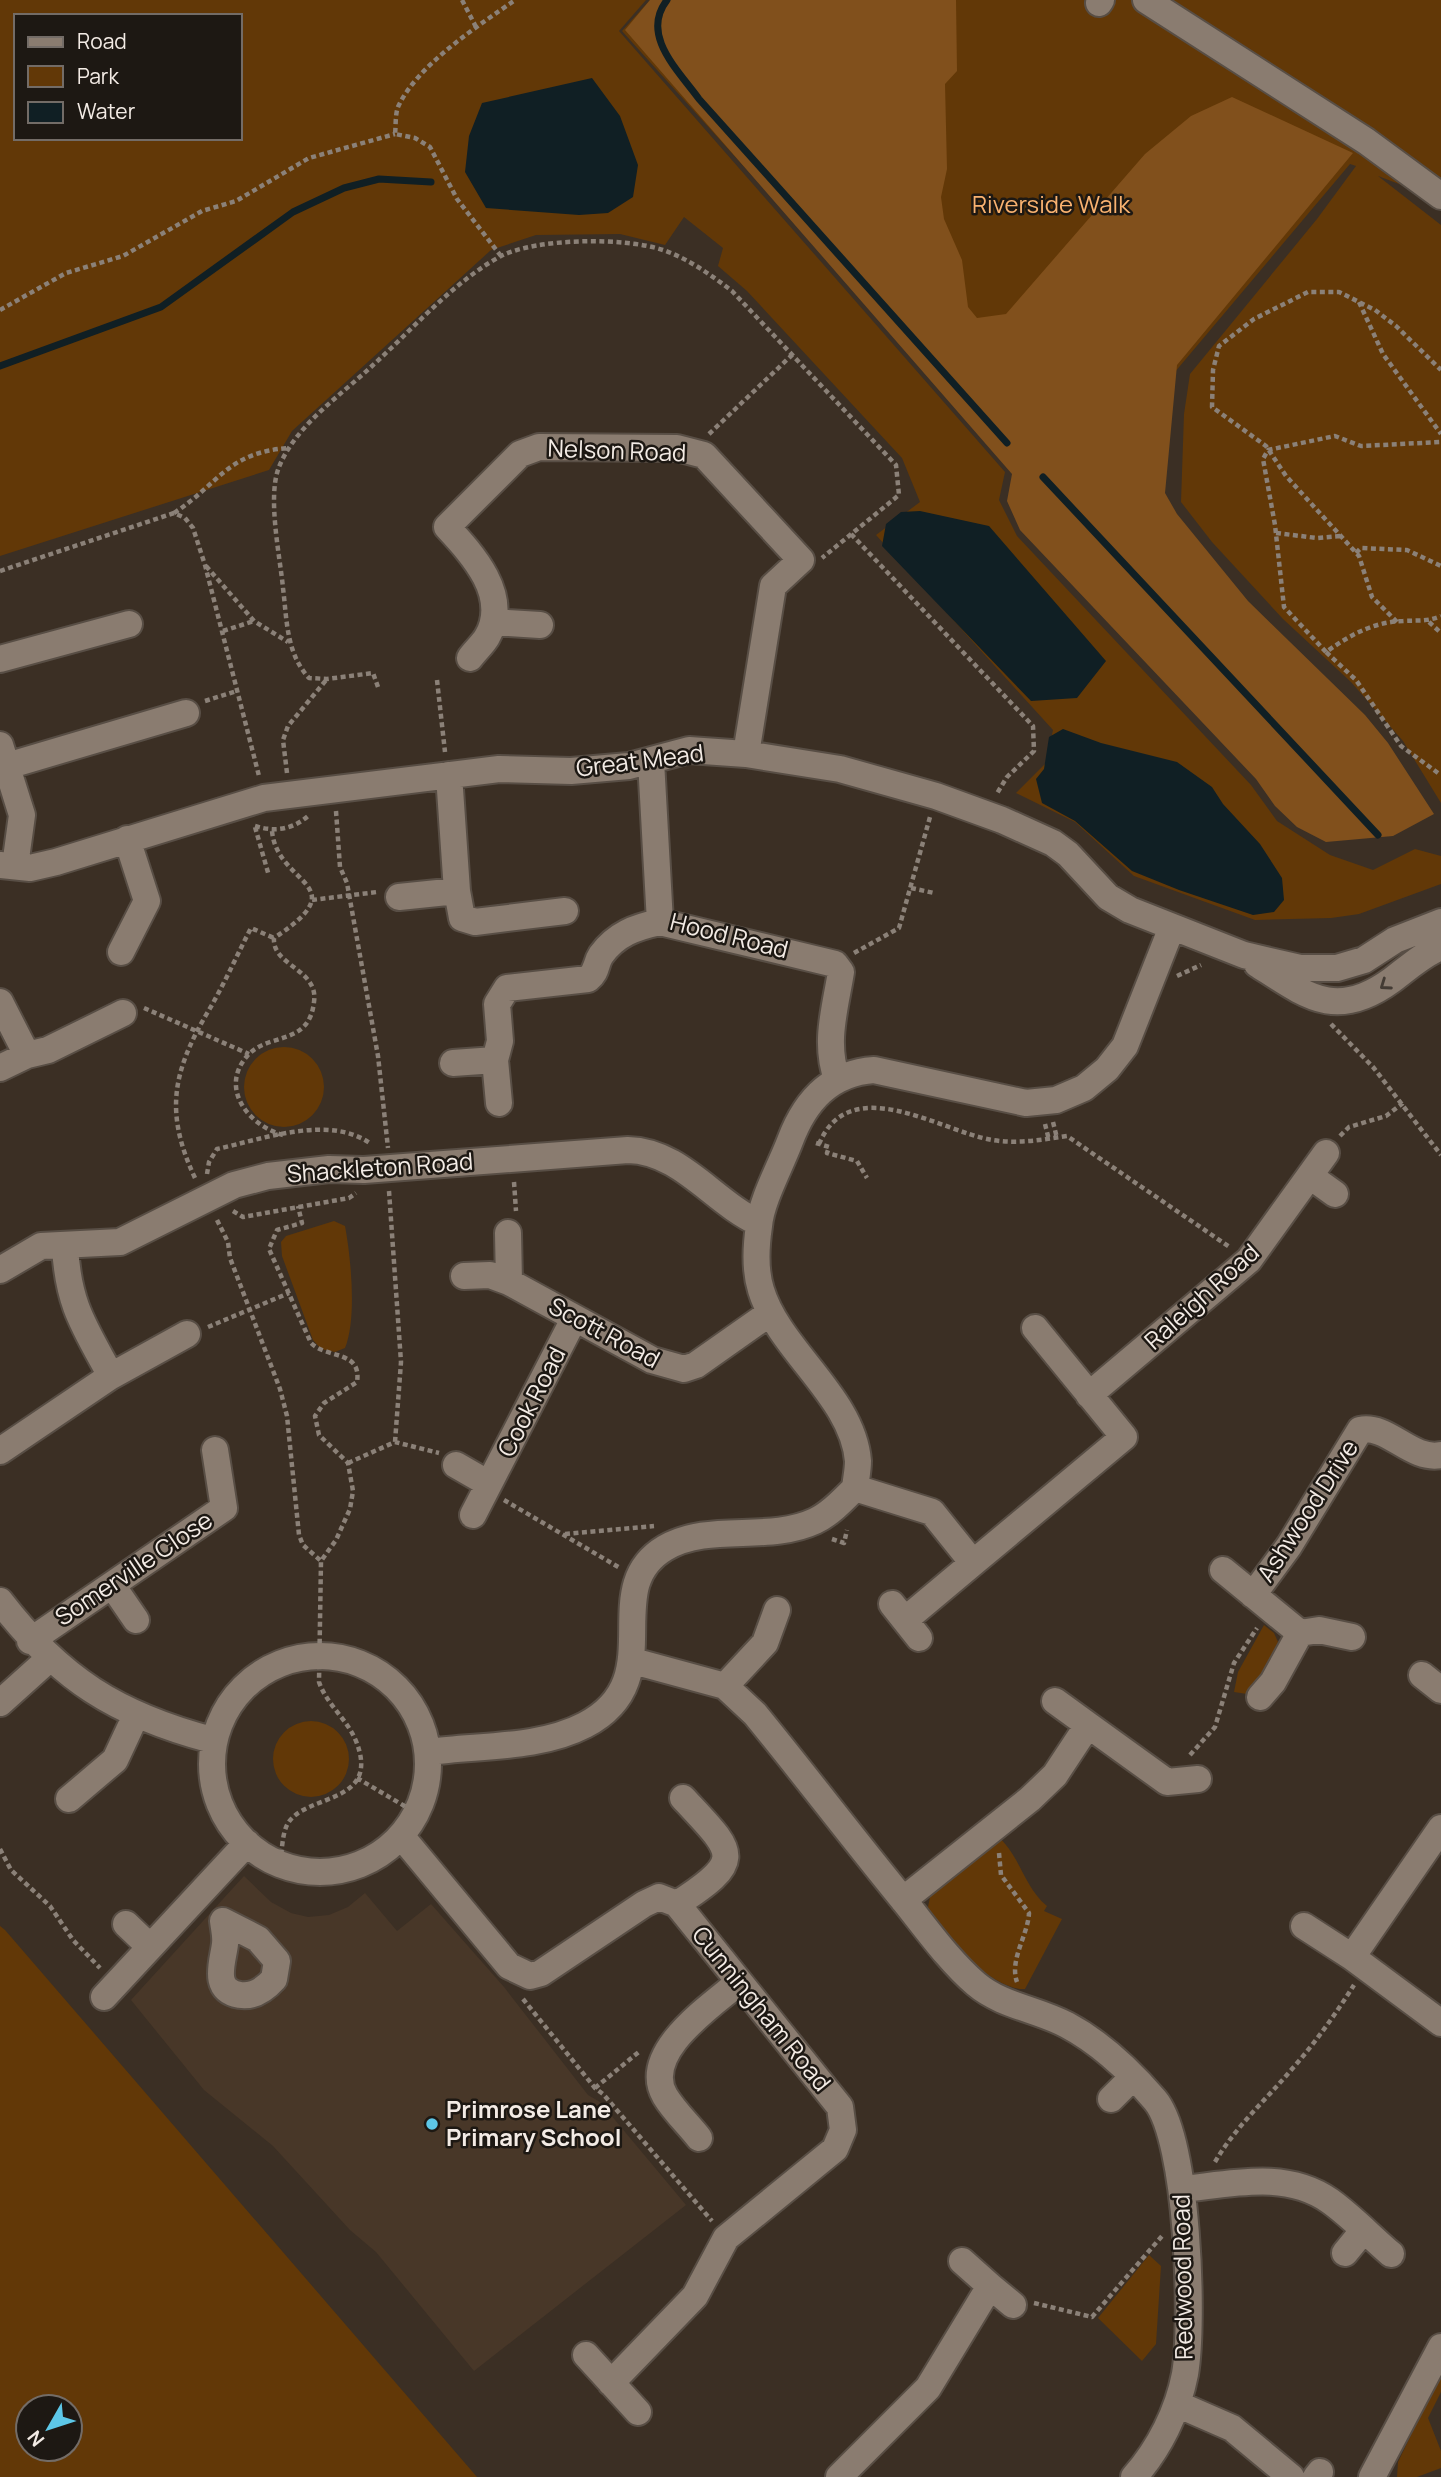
<svg xmlns="http://www.w3.org/2000/svg" width="1441" height="2477" font-family="Manrope,sans-serif">
<rect width="100%" height="100%" fill="#3b2f24"/>
<path fill="#483728" d="M244,1876L271,1902L291,1913L308,1917L329,1915L348,1907L365,1893L397,1931L431,1904L504,1987L588,2095L600,2102L686,2205L474,2371L376,2252L350,2230L273,2146L204,2090L131,2000Z"/>
<path fill="#623807" fill-rule="evenodd" d="M0,0H646L619,31L1005,472L999,500L1017,536L1251,785L1277,821L1330,855L1373,870L1415,849L1441,856V884L1359,914L1331,918L1255,920L1134,876L1075,822L1016,793L1046,763L1053,730L876,535L920,502L902,458L747,291L718,266L723,248L684,217L665,245L620,234L536,235L491,250L292,431L269,470L0,556ZM16,16H240V138H16Z
M650,0H1441V200L1378,176L1441,225V803L1403,741L1351,682L1283,619L1212,542L1181,502L1184,414L1190,374L1317,219L1356,166L1350,164L1094,468L866,302L622,31Z
M244 1087a40 40 0 1 1 80 0a40 40 0 1 1-80 0Z
M334,1221L345,1226C351,1258 357,1319 345,1348L335,1352L321,1349L313,1340L282,1256L281,1242L286,1236Z
M1264,1625L1274,1633L1278,1642L1275,1649L1284,1655L1275,1672L1247,1694L1234,1692L1238,1672Z
M273 1759a38 38 0 1 1 76 0a38 38 0 1 1-76 0Z
M996,1835C1020,1854 1023,1886 1047,1906L1044,1911L1062,1919L1025,1989C994,1991 937,1934 928,1907L931,1892Z
M0,1926L5,1930L477,2477H0ZM28,2407H70V2449H28Z
M1149,2255L1161,2266L1156,2344L1142,2361L1098,2318Z
M1441,2373V2392L1428,2418L1441,2451V2468L1417,2477H1397L1398,2462Z"/>
<path fill="#81501c" d="M650,0H956L957,71L945,84L947,169L941,197L944,219L962,260L968,307L977,318L1006,314L1145,154L1191,116L1232,97L1353,153L1177,365L1165,493L1177,514L1248,601L1365,715L1388,743L1434,814L1393,836L1326,842L1297,827L1275,806L1256,779L1020,530L1007,501L1012,474L625,30Z"/>
<path fill="#101f24" d="M592,78L620,116L638,165L633,197L608,213L579,215L486,208L465,172L469,136L482,103Z
M920,511L989,526L1106,661L1077,698L1031,701L882,546L886,524L901,512Z
M1063,729L1101,743L1177,762L1212,787L1223,804L1260,844L1282,878L1284,900L1274,912L1253,915L1179,890L1132,871L1075,821L1042,803L1036,779L1044,769L1049,737Z"/>
<g fill="none" stroke-linecap="round" stroke-linejoin="round">
<path stroke="#101f24" stroke-width="7" d="M667,0C640,35 678,70 699,99L1007,443
M0,366L161,307L293,212L344,188L379,179L431,182
M1043,477L1378,835"/>
<defs>
<path id="minor" d="M1146,0L1366,141L1441,196
M1099,3L1101,0
M493,622L540,625
M470,658C475,651 483,644 487,637C511,596 472,554 447,527L520,454L539,447L677,448L704,455L801,560L773,586L746,754
M0,659L129,624
M0,745L22,815L15,866
M651,761L660,922
M7,766L186,713
M449,775L457,891L462,918L475,922L565,911
M0,865L30,868L56,862L264,798L499,769L571,771L629,766L689,750L746,754L840,769L936,796L1002,820L1053,843L1068,854L1108,897L1130,910L1244,955L1300,968H1337L1364,960L1395,940L1441,922
M399,897L457,891
M121,952L147,901L127,839
M1257,964C1307,996 1336,1021 1392,980C1408,968 1423,954 1441,947
M0,1002L27,1055L0,1068
M27,1055L48,1050L123,1013
M453,1063L495,1060
M499,1103L495,1060L500,1041L497,1004L507,988L588,979C598,971 595,964 601,955C616,934 636,927 660,922L835,964L841,972C835,1009 824,1043 837,1079
M1310,1176L1335,1194
M508,1233L509,1282
M0,1270L41,1246L120,1242L234,1185L268,1176L329,1169L364,1170L628,1150C681,1151 713,1202 759,1223
M464,1276L490,1275L509,1282L652,1360L684,1369L696,1365L770,1313
M111,1376L187,1334
M1089,1395L1249,1260L1326,1153
M0,1451L111,1376C84,1326 68,1305 65,1246
M456,1465L489,1484
M855,1488L932,1512L973,1563L1124,1437L1035,1328
M473,1515L574,1319
M1223,1570L1300,1633
M112,1585L136,1620
M1253,1595L1289,1546L1360,1430C1388,1424 1411,1461 1441,1455
M0,1601C60,1679 117,1715 212,1740
M892,1604L919,1638
M905,1620L973,1563
M30,1641L224,1508L215,1450
M212 1764a108 108 0 1 1 216 0a108 108 0 1 1-216 0Z
M633,1661L725,1686L755,1714C804,1774 851,1836 900,1896C924,1925 947,1959 976,1984C1002,2006 1037,2009 1067,2025C1099,2042 1131,2072 1155,2100C1188,2139 1194,2322 1185,2374C1178,2411 1159,2449 1134,2477
M1422,1675L1441,1690
M725,1686L765,1643L777,1610
M1260,1697L1273,1682L1300,1633L1319,1630L1352,1637
M1055,1701L1088,1725
M0,1703L50,1658
M429,1752C479,1745 539,1749 585,1725C673,1679 596,1589 665,1548C709,1522 768,1543 815,1521C830,1514 843,1500 855,1488C856,1479 858,1470 858,1461C853,1397 779,1350 761,1290C755,1271 756,1246 759,1226C761,1201 781,1165 790,1141C805,1101 830,1073 874,1070L1026,1103L1056,1100L1084,1088L1107,1069L1125,1046L1172,927
M69,1799L115,1760L136,1715
M1441,1828L1352,1957L1441,2023
M402,1837L509,1966L530,1976L541,1973L644,1904L659,1897L677,1904L840,2107L843,2130L835,2149L726,2238L695,2296L611,2383
M903,1900L1030,1799L1055,1775L1088,1725L1167,1782L1198,1779
M677,1904C747,1859 734,1853 683,1798
M223,1921L258,1939L277,1961L274,1979C265,1989 254,1997 240,1995C211,1990 223,1962 225,1944C226,1936 224,1929 223,1921Z
M126,1924L150,1947
M1304,1926L1352,1957
M104,1997L247,1843
M1111,2099L1133,2077
M699,2138C688,2124 674,2111 665,2096C640,2053 711,2006 738,1983
M1183,2189C1232,2184 1286,2170 1330,2201C1351,2216 1371,2237 1391,2254
M1345,2253L1363,2231
M990,2286L1013,2305
M586,2355L638,2412
M1177,2404L1232,2428L1291,2477
M839,2477L928,2388L990,2286L962,2261
M1316,2477L1320,2472
M1372,2477L1441,2347"/>
</defs>
<use href="#minor" stroke="#584e45" stroke-width="30"/>
<path stroke="#8b8178" stroke-width="4.5" stroke-dasharray="5 3.5" stroke-linecap="butt" d="M462,0L476,27
M501,256L457,199L430,147L415,138L395,134C396,126 395,115 398,107C417,65 478,26 515,0
M1359,302L1383,354L1441,434
M0,310L66,273L123,256L202,211L236,201L309,158L395,134
M709,434L793,354
M174,513C219,484 227,452 289,448
M1276,533L1317,538L1340,536
M851,534L1033,726L1034,751L1007,777L996,795
M1356,553L1361,548L1407,550L1441,566
M206,566L254,621L288,642
M0,571L174,513L185,518L193,528L205,565L259,776
M1397,622L1372,597L1359,556L1286,476L1266,446L1212,407L1213,370L1219,346L1254,319L1308,292H1339L1375,310L1396,326L1441,370
M1429,622L1441,633
M223,631L254,621
M1326,652L1284,607L1275,525L1263,459L1268,450L1335,436L1361,446L1441,442
M437,680L445,752
M378,687L373,673L327,679L309,678C286,653 287,620 283,588C280,556 267,497 279,467C296,425 340,396 372,366C413,329 453,282 501,256C537,238 625,237 663,250C689,259 711,275 732,291L896,465L899,495L822,558
M205,701L237,691
M287,773L283,740L288,726L327,679
M1438,773L1401,746L1356,680L1326,652C1350,635 1373,622 1403,621C1418,620 1427,622 1441,616
M336,811L340,867L347,883L378,1056L388,1148
M255,826C274,832 292,830 308,816
M255,827L269,876
M272,831C277,886 358,883 274,938C272,966 319,969 314,1002C309,1046 270,1032 248,1055C218,1088 249,1126 283,1135
M911,888L934,893
M312,900L377,892
M854,953L899,928L930,817
M1177,976L1201,965
M144,1008L249,1054
M1331,1024L1373,1067L1441,1155
M1053,1122L1057,1138
M1045,1124L1049,1140
M1340,1136L1349,1127L1386,1116L1403,1103
M816,1143L829,1147L827,1153L857,1161L867,1178
M819,1144C850,1070 940,1131 992,1140C1018,1144 1041,1140 1067,1136L1231,1248
M207,1174L209,1162L217,1149C263,1139 330,1114 371,1144
M195,1178C165,1114 172,1074 206,1015C223,987 236,957 251,928L274,938
M514,1182L516,1211
M389,1191L401,1362L395,1442
M233,1211L243,1217L349,1198L356,1193
M217,1220L228,1242L230,1258L280,1389L287,1416L299,1535L303,1545L321,1561
M208,1327L289,1293
M348,1463L395,1442L439,1453
M504,1500L620,1568
M565,1534L654,1526
M832,1539L844,1543L847,1530
M1190,1755L1215,1727L1234,1663L1257,1628
M357,1778L418,1814
M0,1849L11,1870L50,1906L73,1940L100,1968
M999,1853L1001,1875L1029,1913C1028,1935 1009,1960 1017,1982
M280,1863C282,1852 282,1835 287,1825C303,1793 382,1806 356,1741C347,1719 327,1705 319,1682L321,1561L336,1540L350,1509L353,1491L348,1463L319,1435L315,1416L324,1403L357,1382C362,1350 327,1359 311,1343L269,1249L277,1230L302,1223L298,1206
M523,1999L595,2088L603,2094L712,2221
M595,2088L640,2051
M1215,2162C1236,2126 1265,2101 1292,2069C1315,2043 1335,2015 1354,1985
M1034,2303L1092,2317L1162,2236"/>
<use href="#minor" stroke="#8a7c70" stroke-width="26"/>
</g>
<defs><path id="oneway-chevron" d="M-2-3.5L2.5 0L-2 3.5" fill="none" stroke-width="1.6" stroke-linecap="round" stroke-linejoin="round" transform="scale(1.75)"/></defs>
<use stroke="#433b34" href="#oneway-chevron" transform="translate(1385 985) rotate(145)"/>
<circle fill="#5dc7e8" stroke="#1d1813" stroke-width="2.5" cx="432" cy="2124" r="7"/>
<g text-anchor="middle" stroke-width="5" stroke-linejoin="round" paint-order="stroke">
<g font-size="24" fill="#f9b270" stroke="#1d1813">
<text x="1051" y="213">Riverside Walk</text>
</g>
<g font-size="24" fill="#f3ebe5" stroke="#1d1813">
<text transform="translate(617 451) rotate(2)" y="8">Nelson Road</text>
<text transform="translate(640 761) rotate(-7)" y="8">Great Mead</text>
<text transform="translate(729 936) rotate(14)" y="8">Hood Road</text>
<text transform="translate(380 1168) rotate(-4)" y="8">Shackleton Road</text>
<text transform="translate(1202 1297) rotate(-42)" y="8">Raleigh Road</text>
<text transform="translate(604 1333) rotate(28)" y="8">Scott Road</text>
<text transform="translate(532 1402) rotate(-63)" y="8">Cook Road</text>
<text transform="translate(1308 1511) rotate(-57)" y="8">Ashwood Drive</text>
<text transform="translate(134 1569) rotate(-34)" y="8">Somerville Close</text>
<text transform="translate(761 2009) rotate(51)" y="8">Cunningham Road</text>
<text transform="translate(1183 2277) rotate(-91)" y="8">Redwood Road</text>
</g>
<g font-size="24" font-weight="bold" fill="#f3ebe5" stroke="#1d1813" text-anchor="start">
<text x="446" y="2118">Primrose Lane<tspan x="446" dy="28">Primary School</tspan></text>
</g>
</g>
<rect x="14" y="14" width="228" height="126" fill="#1d1813" stroke="#736c67" stroke-width="2"/>
<rect x="28" y="37" width="35" height="10" fill="#8a7c70" stroke="#736c67" stroke-width="2"/>
<text x="77" y="49" font-size="21" fill="#f3ebe5">Road</text>
<rect x="28" y="66" width="35" height="21" fill="#623807" stroke="#736c67" stroke-width="2"/>
<text x="77" y="84" font-size="21" fill="#f3ebe5">Park</text>
<rect x="28" y="102" width="35" height="21" fill="#101f24" stroke="#736c67" stroke-width="2"/>
<text x="77" y="119" font-size="21" fill="#f3ebe5">Water</text>
<g transform="translate(49 2428) rotate(231)"><circle r="33" fill="#1d1813" stroke="#736c67" stroke-width="2"/>
<path d="M0-5L12 26L0 18L-12 26Z" fill="#5dc7e8"/>
<text y="-10" font-size="19" font-weight="bold" text-anchor="middle" fill="#f3ebe5">N</text>
</g>
</svg>
